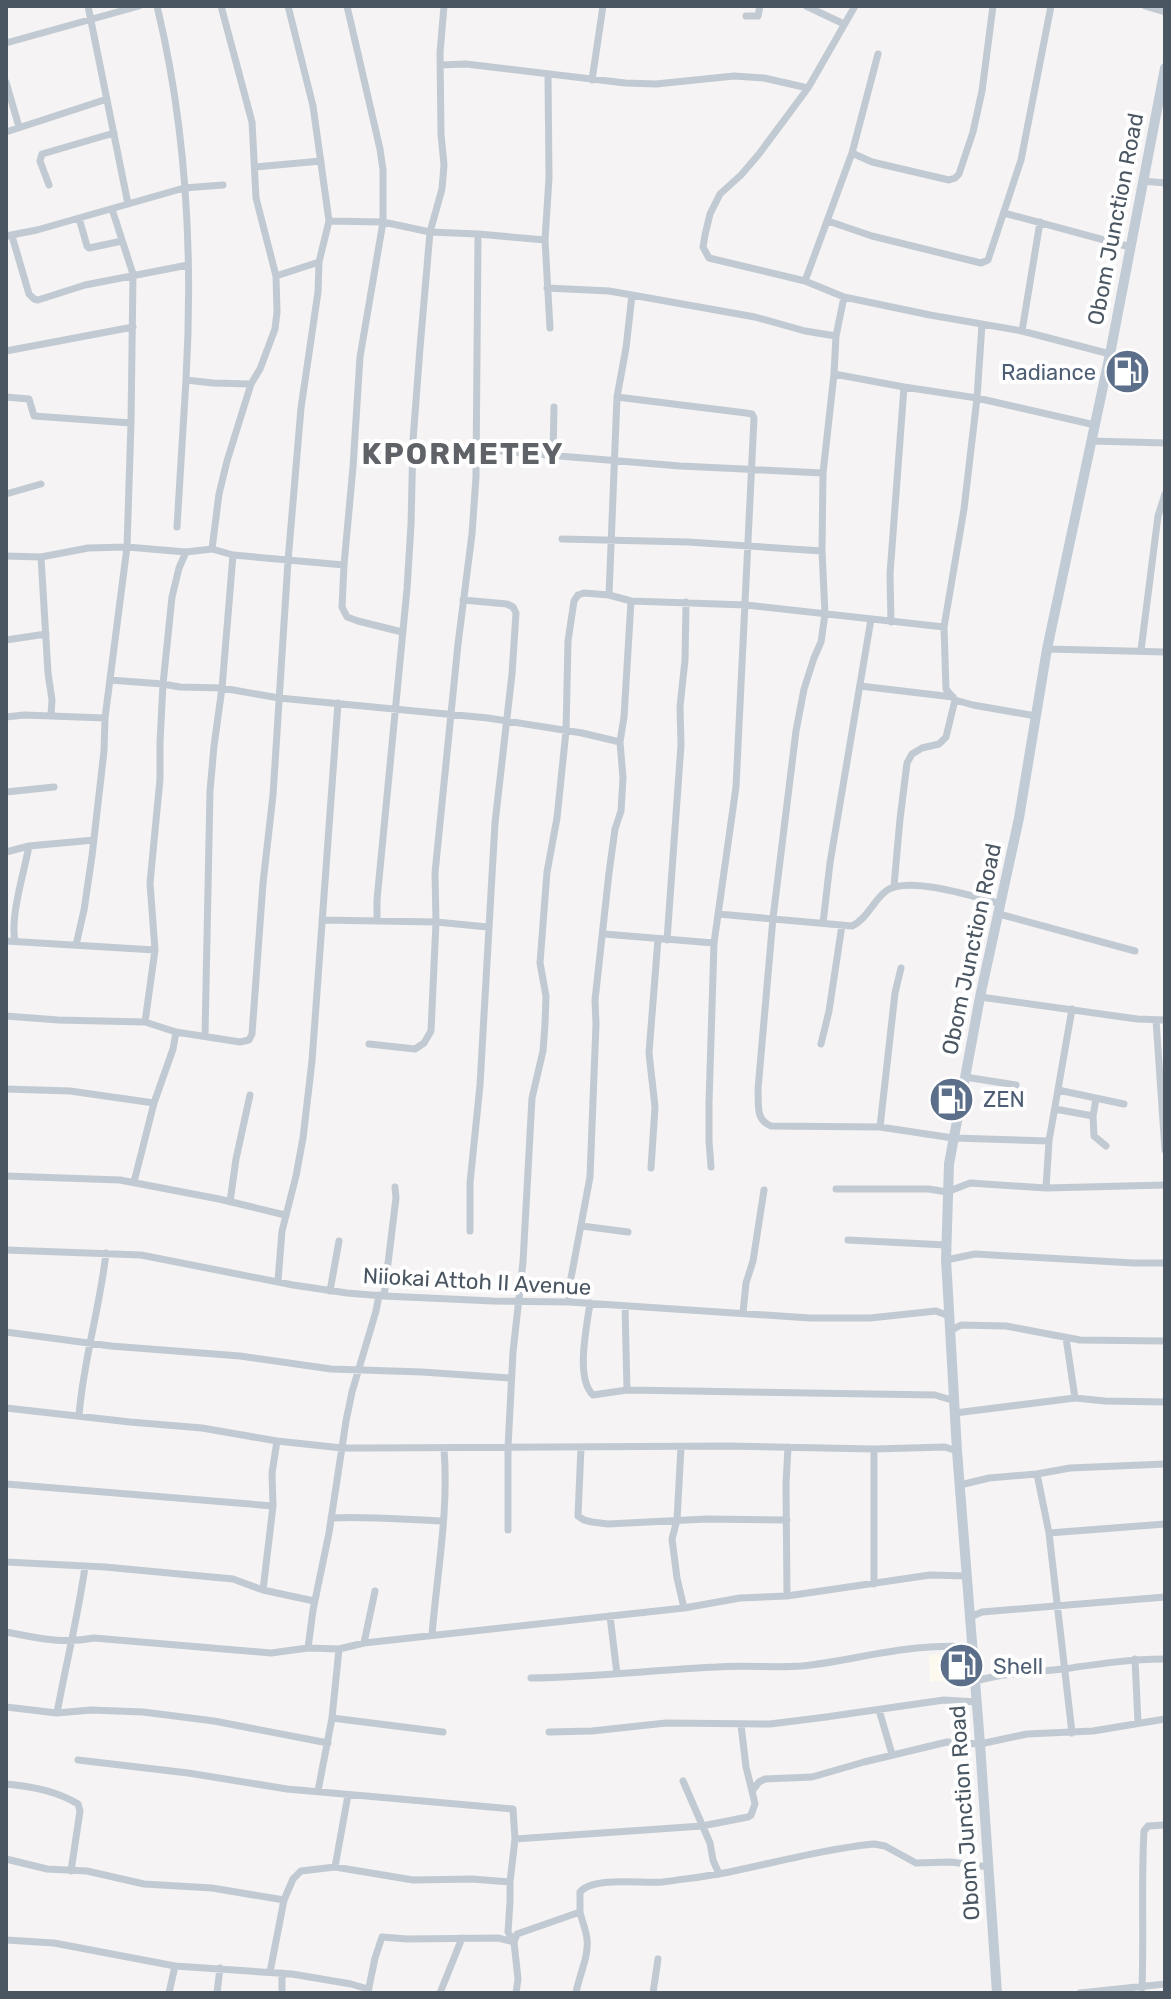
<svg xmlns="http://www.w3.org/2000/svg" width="1171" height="1999" font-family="Rubik,sans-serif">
<rect width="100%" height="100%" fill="#f5f3f3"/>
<path fill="#fdf9ef" d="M971,1653L973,1677L930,1682L929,1655Z"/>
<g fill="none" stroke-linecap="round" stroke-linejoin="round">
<path stroke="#c1cad2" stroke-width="7" d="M88,6L128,204
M157,6C186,126 193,257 186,380L213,383L251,384
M347,6L380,149L383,170V222L360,357L353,467L344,565L342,607L347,617L358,621L402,632
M806,6L844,24
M855,6L808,88L759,154L741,175L720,194L710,214L705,235L703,247L709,258L805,281L844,297L930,315L1022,331L1110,354
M1145,6L1165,12
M746,16H758L760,6
M6,43L139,6
M440,65L466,64L625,83L656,84L734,76L764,78L808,88
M548,75L549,178L545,240L550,328
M592,80L603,6
M6,82L19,127
M6,132L107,99
M852,153L872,162L949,180L955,178L959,174L973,132L982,91L993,6
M255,167L321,161
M1143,181L1165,183
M49,185L40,161L42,154L114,133
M1004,213L1130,247
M79,218L87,246L89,248L122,241
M329,221L383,222L430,232L478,234L545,240
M828,221L872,236L981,263L988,260L1021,160L1051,6
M6,236L37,230L184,188L223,185
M12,236L29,294L34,299L38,300L85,285L188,265
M276,276L319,262
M805,281L852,153L878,54
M547,288L609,291L632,295L755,317L805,331L836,336
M844,297L836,336L834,374L823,473L822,551L825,614L821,642L814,658L804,689L796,731L773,918L758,1089C759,1104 755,1120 771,1126L880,1127L953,1138L1049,1141
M982,324L977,398L964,509L944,627L946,689L955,700L973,705L1036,716
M1022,331L1040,222
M6,351L133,327
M834,374L904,387L977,398L1095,425
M6,397L29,399L34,416L131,423
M617,397L746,413L752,414L754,418L736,787L714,943L709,1103V1141L711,1167
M1092,441L1165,443
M476,449L680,466L823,473
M553,454L554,407
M6,494L41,484
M177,527L186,380
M562,539L688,542L822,551
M212,549L219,494L227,461L251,384L260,369L275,329L277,312L276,276L256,198L252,122L221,6
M6,556L41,557L88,548L127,547L186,552L212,549L233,555L344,565
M41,557L48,673L52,700L51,715
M609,595L617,397L626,348L632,295
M463,600L507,604L513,607L516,613L512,674L495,823L480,1085L470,1183V1231
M891,622L890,574L904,387
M6,640L46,634
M1047,649L1165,652
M1141,650L1158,516L1165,494
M110,680L163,684L180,687L222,688L279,698L488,718L582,733L620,742
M860,686L953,697
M6,717L24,715L105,718
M6,792L54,787
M6,852L29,846L94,840
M894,886L900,819L907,763L912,754L922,748L939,744L946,737L955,700
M718,914L852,926C867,919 873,901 886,891C907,875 976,897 1001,904
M999,914L1135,951
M322,920L436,922L488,927
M377,921V900L407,589L411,525L413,440L420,348L430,232L442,189L444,165L441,134L440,53L444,6
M823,923L830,863L871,619
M604,934L714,943
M667,940L681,745L680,707L685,660L686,602
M6,941L155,950
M15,941C10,916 24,873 29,846
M76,945L84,910L92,856L104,751L105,718L127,547L131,423L133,274L112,209
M980,997L1137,1019L1165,1020
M6,1016L58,1020L145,1022L176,1032L240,1042L249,1040L252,1034L263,883L273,795L288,561L301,408L318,292L319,262L329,221L313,106L288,6
M1156,1020L1165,1150
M145,1022L155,950L150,883L160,779V742L163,684L172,597L179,568L186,552
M205,1036L210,791L214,746L222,688L233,555
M369,1044L415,1049L424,1043L431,1031L436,922L435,873L458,644L472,534L476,477L478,234
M821,1044L829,1011L842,925
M965,1077L1016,1085
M6,1089L70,1091L154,1103L173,1049L176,1032
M1058,1090L1124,1104
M1096,1099L1093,1116L1094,1136L1106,1146
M1055,1109L1093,1116
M880,1127L895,993L901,968
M651,1168L655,1107L649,1053L658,939
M6,1176L120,1180L219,1199L285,1215
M134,1182L154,1103
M1046,1188L1049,1141L1072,1009
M836,1189H929L947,1192L970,1183L1046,1188L1165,1185
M230,1202L236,1159L250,1095
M582,1226L628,1232
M848,1240L946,1245
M6,1250L141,1255L293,1285L347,1293L384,1296L493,1301L569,1302L810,1318H870L936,1311L949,1316
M946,1260L975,1254L1134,1263H1165
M278,1281L282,1231L296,1176L303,1138L312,1061L338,703
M330,1291L339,1241
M384,1296L396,1198L395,1187
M569,1302L571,1278L590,1177L596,1024L595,1000L609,873L615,829L621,811L623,778L620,742L624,717L631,601
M590,1303C587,1326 575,1378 593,1395L627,1390L935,1395L955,1401
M625,1306L627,1390
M743,1313L746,1283L753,1261L764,1190
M950,1331L961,1325L1006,1326L1080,1340L1165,1341
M6,1332L111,1346L240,1356L331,1369L422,1372L511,1378
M1066,1338L1075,1398
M6,1408L130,1422L202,1428L277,1441
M955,1413L1075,1398L1105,1401L1165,1402
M79,1416C83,1361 100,1308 106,1253
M581,1447L578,1516L584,1520L592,1522L608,1524L707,1519L787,1520
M681,1447L677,1520L672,1539L677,1578L684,1608
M1037,1474L1049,1533L1072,1733
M6,1484L273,1506L272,1473L277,1441L342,1448H367L729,1446L874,1449L945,1447L957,1451
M960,1485L989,1478L1037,1474L1070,1468L1165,1464
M331,1518C369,1516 406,1520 443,1521
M508,1530V1447L513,1352L523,1262L532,1098L543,1051L545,1024L546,996L540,963L547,872L557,818L566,731L568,641L574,601L578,595L584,593L609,595L631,601L746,605L944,627
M1049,1533L1165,1524
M6,1562L105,1567L233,1579L263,1590L314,1601
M874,1584V1449
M263,1590L273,1506
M787,1596L786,1484L788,1447
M610,1616L617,1674
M970,1617L982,1612L1165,1597
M6,1632C38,1638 61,1644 94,1638L271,1653L308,1648L339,1649L364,1643L684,1608L740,1598L787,1596L930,1575L967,1576
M432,1635C437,1573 449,1511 444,1449
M364,1643L375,1591
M308,1648L313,1610L329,1533L346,1421L352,1392L376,1311L379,1295
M1135,1659L1138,1723
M531,1678C593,1677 654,1670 716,1667C744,1665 773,1668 802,1666C845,1662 886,1649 930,1647C945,1647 957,1644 972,1650
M976,1681C1004,1673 1034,1672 1064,1669C1097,1664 1131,1659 1165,1659
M6,1707L57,1713L91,1710L143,1712L214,1721L328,1743
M879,1710L892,1754
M57,1713C66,1664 78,1616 85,1567
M332,1718L443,1732
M741,1725L746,1767L752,1791
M549,1732L592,1731L666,1723L770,1724L826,1717L944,1700L977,1702
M78,1760L188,1773L287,1789L513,1809L515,1839L510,1882V1901L508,1932L514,1942L518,1979L516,1993
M683,1781L710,1843L713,1860L719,1874
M6,1784C30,1786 57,1791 78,1804L80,1811L71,1871
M318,1791L332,1718L339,1649
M515,1839L702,1826L748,1817L751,1815L755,1804L752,1791L759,1782L765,1779L812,1777L864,1762L947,1742L980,1744L1027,1734L1093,1731L1165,1719
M6,1859L47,1869L87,1871L144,1884L212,1888L284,1900
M335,1867L348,1795
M6,1940L54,1943L175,1966L292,1974L351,1984L368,1989
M514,1942L517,1934L580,1912V1892C593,1876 642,1884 663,1882C683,1879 704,1877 724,1873C774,1863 824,1849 874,1844L885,1846L916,1863L951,1862L988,1867
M270,1972L284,1900L293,1879L301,1871L335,1867L413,1880L472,1879L510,1882
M282,1973V1993
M1142,1988C1144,1935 1141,1883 1144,1831L1148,1826L1165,1825
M368,1992L375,1958L382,1937L407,1939L498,1938L514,1942
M169,1993L175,1966
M217,1993L220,1968
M440,1993L462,1938
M576,1993C579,1975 589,1957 587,1939C586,1930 582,1921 580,1912
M653,1993L658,1959
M1080,1993L1165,1984"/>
<path stroke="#c1cbd6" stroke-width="10" d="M997,1993L980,1744L957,1451L948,1293L946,1260L949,1164L980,997L1019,818L1047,649L1110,354L1165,68"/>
</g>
<defs>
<symbol id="fuel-disc" viewBox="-11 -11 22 22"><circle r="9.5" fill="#5c6f8a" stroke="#fff"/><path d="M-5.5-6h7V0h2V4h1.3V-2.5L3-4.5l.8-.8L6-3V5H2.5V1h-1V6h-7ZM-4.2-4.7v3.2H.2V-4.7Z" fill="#fff"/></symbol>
</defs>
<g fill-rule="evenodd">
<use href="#fuel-disc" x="1102" y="346" width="51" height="51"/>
<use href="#fuel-disc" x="926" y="1074" width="51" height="51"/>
<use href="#fuel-disc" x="936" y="1640" width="51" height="51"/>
</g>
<g text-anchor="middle" stroke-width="8" stroke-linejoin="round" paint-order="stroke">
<g font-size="22" fill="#4a5661" stroke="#fff">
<text transform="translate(1115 219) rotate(-79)" y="8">Obom Junction Road</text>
<text transform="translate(971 949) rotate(-78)" y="8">Obom Junction Road</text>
<text transform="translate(477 1281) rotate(3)" y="8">Niiokai Attoh II Avenue</text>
<text transform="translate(964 1813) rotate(-94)" y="8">Obom Junction Road</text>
</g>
<g font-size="22" fill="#4e5e75" stroke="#fff" text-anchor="start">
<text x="1096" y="380" text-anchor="end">Radiance</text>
<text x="983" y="1107">ZEN</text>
<text x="993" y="1674">Shell</text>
</g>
<g font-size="30" font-weight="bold" letter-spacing="2" fill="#5f6368" stroke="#fff">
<text x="463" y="464">KPORMETEY</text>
</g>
</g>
<rect width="1171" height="1999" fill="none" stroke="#4a5661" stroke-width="16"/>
</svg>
